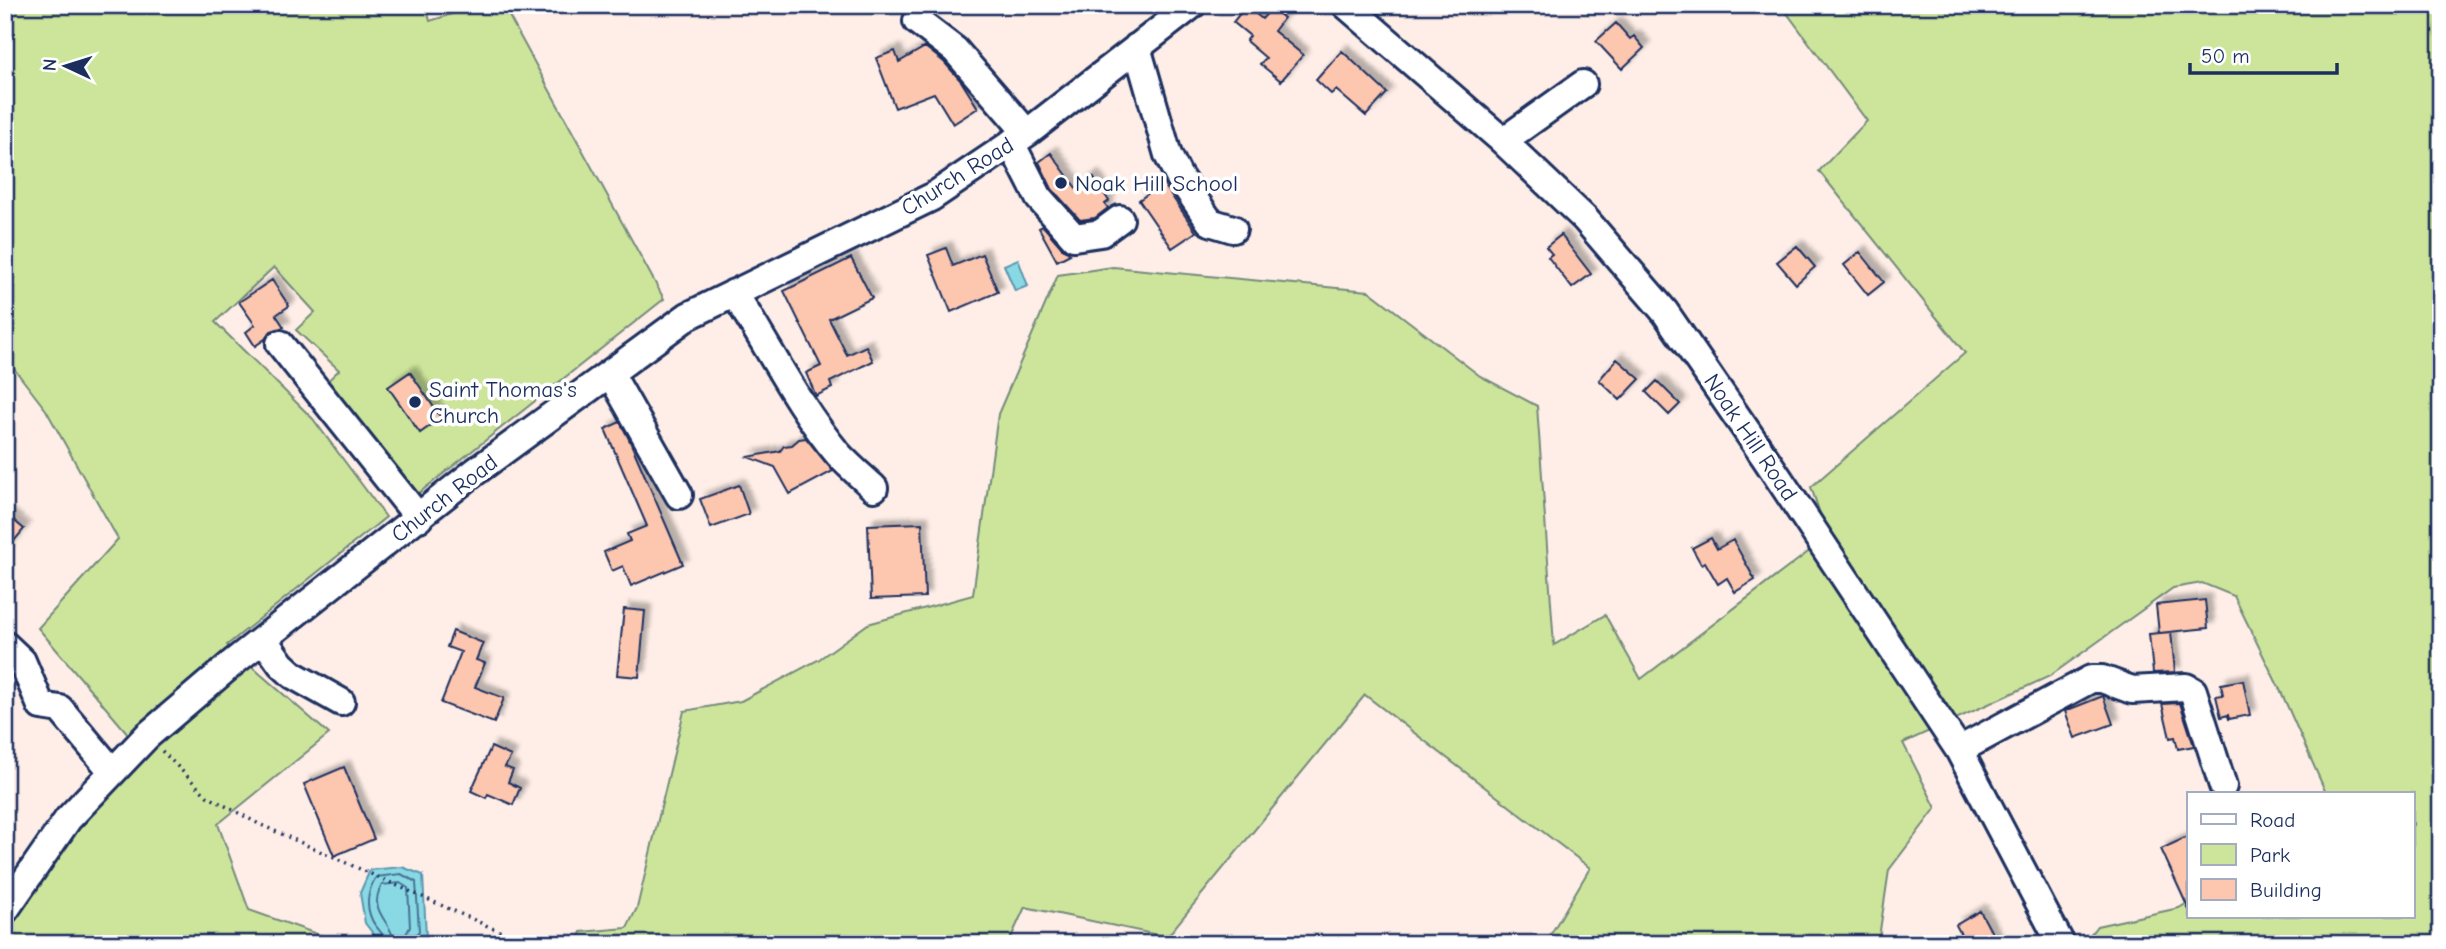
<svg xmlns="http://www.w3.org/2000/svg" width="2446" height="949" font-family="'Comic Neue',sans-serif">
<defs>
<filter id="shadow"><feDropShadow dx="6" dy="-6" stdDeviation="2" flood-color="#0004"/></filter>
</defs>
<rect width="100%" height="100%" fill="#feeee7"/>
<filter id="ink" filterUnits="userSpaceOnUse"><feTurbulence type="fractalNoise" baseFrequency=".0143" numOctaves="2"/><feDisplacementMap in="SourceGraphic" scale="14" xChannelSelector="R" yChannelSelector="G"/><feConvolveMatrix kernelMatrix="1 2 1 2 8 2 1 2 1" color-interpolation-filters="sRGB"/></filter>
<g filter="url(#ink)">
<path fill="#cde59b" stroke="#748a7c" stroke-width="2" d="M5,5H426L430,21L481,5H503L664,299L405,504L318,390L339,370L296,330L315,312L274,267L215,322L313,419L386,517L227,645L329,734L218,824L249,910L345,944H5V928L75,829L146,755L38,628L118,539L46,410L5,357Z
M1781,5H2441V944H2083L2097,926L2179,908L2189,902V916H2413V793H2326L2282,694L2234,596L2202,583L2173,588L2050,676L1903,743L1936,808L1889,870L1878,944H1545L1590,868L1365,695L1167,937L1025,907L1008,944H576L581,932L627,928L637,908L684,711L741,701L818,660L868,624L973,595L998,414L1058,275L1113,267L1369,291L1480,376L1537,406L1554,645L1605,615L1641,679L1828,537L1811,487L1965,353L1819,171L1867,121Z"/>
<path fill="#89d9e5" stroke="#5d95af" stroke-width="2" d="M1018,259L1028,286L1015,291L1004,265Z
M402,867L423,875L426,937L415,944H381L365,923L360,893L370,870Z"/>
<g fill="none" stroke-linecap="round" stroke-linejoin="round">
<path stroke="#477394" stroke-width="2" d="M386,944C385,933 376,929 372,920C365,905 368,890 376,877L401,874L416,882L419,931L413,938V944
M395,944C393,922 366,911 382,885L400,883L408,888L410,927L405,936L404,944"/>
</g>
<path fill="#fdc6af" stroke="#1b2f5e" stroke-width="2" filter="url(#shadow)" d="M1246,6L1262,19L1272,8L1284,18L1274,31L1303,55L1281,81L1260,64L1266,58L1246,41L1250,36L1233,22Z
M1616,23L1630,39L1634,36L1644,48L1622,69L1596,41Z
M925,47L944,62L961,81L978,108L953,124L934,93L895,108L876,58L895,51L899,62Z
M1342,51L1387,93L1366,116L1336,90L1331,94L1316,80Z
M1051,153L1076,188L1093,177L1109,201L1105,204L1108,208L1095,218L1080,220L1052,189L1039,162Z
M1163,183L1196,232L1172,248L1139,200Z
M1043,226L1062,248L1070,254L1057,261L1039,228Z
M1561,235L1591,274L1572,288L1548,257L1552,254L1546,247Z
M1797,246L1815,267L1796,284L1777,262Z
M946,248L953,266L982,254L998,292L951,312L928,255Z
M1860,252L1884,282L1868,295L1844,265Z
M851,258L872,298L829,319L847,355L866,346L873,361L830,382L832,388L816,396L806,373L821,366L784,291Z
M272,280L289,306L276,315L284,327L271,331L265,339L255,346L246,332L255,325L239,302Z
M1617,359L1640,379L1620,400L1599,380Z
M410,372L441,418L420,433L388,387Z
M1657,381L1680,404L1669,415L1646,392Z
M620,422L629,439L683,564L631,586L623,566L612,571L604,552L630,541L627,534L647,526L605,429Z
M806,438L833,471L790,494L775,467L748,457L780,451L784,446L792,445L799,439Z
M739,485L749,514L711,528L700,499Z
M5,513L24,529L5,552Z
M922,523L925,597L871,599L868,525Z
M1711,538L1717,549L1733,540L1755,580L1735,592L1727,578L1718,584L1705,562L1701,564L1692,548Z
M2205,600L2208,628L2159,633L2156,605Z
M624,609L645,611L639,677L617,675Z
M453,631L483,643L476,660L485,663L475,687L504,698L494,723L441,703L461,652L447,647Z
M2171,632L2175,672L2153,673L2149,634Z
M2243,680L2250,715L2229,719L2228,715L2221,717L2216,696L2223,695L2221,684Z
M2103,696L2113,724L2075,738L2065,711Z
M2180,703L2194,746L2178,749L2175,737L2170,738L2162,704Z
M491,747L511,756L505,767L513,770L508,782L520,788L513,805L488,794L486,798L471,791Z
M344,767L374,839L334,856L304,784Z
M2189,836V910L2161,849Z
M1980,911L1998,944H1966L1956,925Z"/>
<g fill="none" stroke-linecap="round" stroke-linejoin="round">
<defs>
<path id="minor" d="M1346,5L1503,141L1585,219L1665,312L1766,459L1959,750L2061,944
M917,21L955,50L1027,133
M1137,47L1168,155L1178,175L1210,222L1233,229
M1503,141L1583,84
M1011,143L1039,198L1074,237L1101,233L1120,219
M734,293C769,347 797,405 838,454C849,466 862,477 874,488
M280,344L419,518
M610,373L679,495
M264,640L281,664L293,675L341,702
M5,645L22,661L41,706L60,709L112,771
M1959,750L2091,679H2102L2132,690L2186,687L2193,691L2223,786
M5,910L68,819L147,736L235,661L476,471L688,316L932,197L1027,133L1192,5"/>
</defs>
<use href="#minor" stroke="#1b2f5e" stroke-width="32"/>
<path stroke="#1b2f5e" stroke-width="3.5" stroke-dasharray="2 5" stroke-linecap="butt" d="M162,751L207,796L259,824L528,944"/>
<use href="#minor" stroke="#fff" stroke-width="26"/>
</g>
</g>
<g fill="#1b2f5e" stroke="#fff" stroke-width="2.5">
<circle cx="1061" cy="183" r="7"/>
<circle cx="415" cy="402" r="7"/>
</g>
<g text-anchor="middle" stroke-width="7" stroke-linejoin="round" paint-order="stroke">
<g font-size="23" fill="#1b2f5e" stroke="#fff">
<text transform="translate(957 176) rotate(-32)" y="8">Church Road</text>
<text transform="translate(1751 437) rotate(56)" y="8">Noak Hill Road</text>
<text transform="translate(444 498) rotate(-38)" y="8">Church Road</text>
</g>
<g font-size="23" fill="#1b2f5e" stroke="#fff" text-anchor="start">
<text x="1075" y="191">Noak Hill School</text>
<text x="429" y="397">Saint Thomas's<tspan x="429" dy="26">Church</tspan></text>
</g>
</g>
<rect width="2446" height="949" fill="none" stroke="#fff" stroke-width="28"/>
<rect x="14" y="14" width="2418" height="921" fill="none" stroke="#1b2f5e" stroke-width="2.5" filter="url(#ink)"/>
<rect x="2187" y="792" width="228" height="126" fill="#ffffff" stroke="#a4acbf" stroke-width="2"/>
<rect x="2201" y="814" width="35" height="10" fill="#ffffff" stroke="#a4acbf" stroke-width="2"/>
<text x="2250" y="827" font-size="21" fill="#1b2f5e">Road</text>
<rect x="2201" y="844" width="35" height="21" fill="#cde59b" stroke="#a4acbf" stroke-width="2"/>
<text x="2250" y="862" font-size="21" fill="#1b2f5e">Park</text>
<rect x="2201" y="879" width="35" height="21" fill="#fdc6af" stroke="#a4acbf" stroke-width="2"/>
<text x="2250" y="897" font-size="21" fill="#1b2f5e">Building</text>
<g transform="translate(66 66) rotate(274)" stroke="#ffffff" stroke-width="5" paint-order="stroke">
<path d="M0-5L12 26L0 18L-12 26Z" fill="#1b2f5e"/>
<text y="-10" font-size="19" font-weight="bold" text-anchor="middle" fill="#1b2f5e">N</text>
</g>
<path d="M2190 63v10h147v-10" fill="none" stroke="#1b2f5e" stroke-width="3.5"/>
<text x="2201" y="63" font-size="21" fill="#1b2f5e" stroke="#ffffff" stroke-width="5" paint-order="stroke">50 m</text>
</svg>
